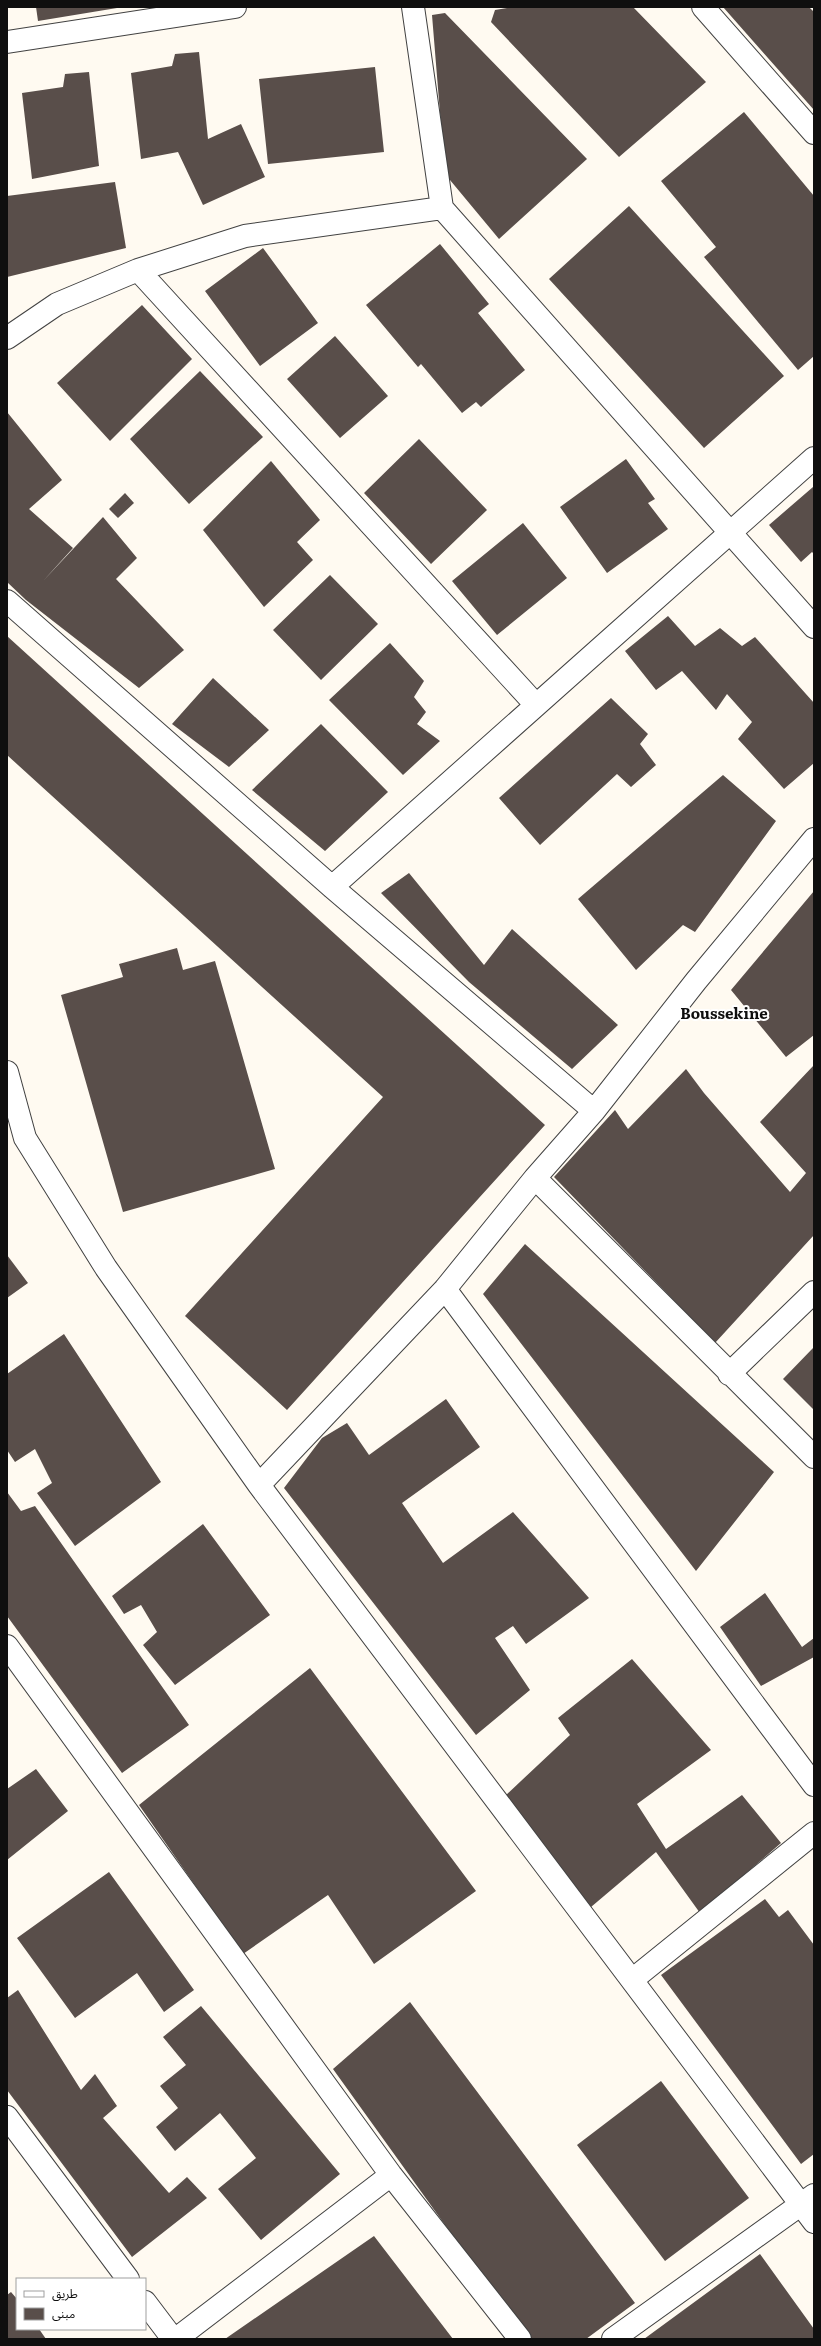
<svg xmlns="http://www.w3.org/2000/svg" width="821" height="2346" font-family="Literata,'Noto Sans Arabic',serif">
<rect width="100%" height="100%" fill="#fffaf1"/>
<path fill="#594e4a" d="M36,7H117V8L38,21Z
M513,7H633L706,82L619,157L491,22L495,10Z
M723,7H809L814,12V110Z
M445,13L587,159L499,239L445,174L432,15Z
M199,52L208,139L241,124L265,177L203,205L178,152L141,159L131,73L172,66L175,54Z
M375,67L384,152L268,164L259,79Z
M89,72L99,166L32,179L22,93L63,87L65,74Z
M744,112L814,196V356L798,370L704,257L716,247L661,181Z
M115,182L126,248L7,277V196Z
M629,206L784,376L704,448L549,279Z
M440,244L489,304L478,313L525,370L481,407L476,402L462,413L421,364L418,367L366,305Z
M263,248L318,323L260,366L205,291Z
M142,305L192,359L110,441L57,383Z
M335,336L388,396L340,438L287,379Z
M200,371L263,437L189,504L130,439Z
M7,412L62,480L29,509L73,548L43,581L103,517L137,558L116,579L184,650L139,688L26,600L7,582Z
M419,439L487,510L431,564L364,493Z
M626,459L655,499L648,503L668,529L607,573L560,507Z
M271,461L320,520L297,542L313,560L264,607L203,530Z
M813,487L814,554L812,552L801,562L769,525Z
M125,493L134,503L118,518L109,509Z
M523,523L567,578L497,635L452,581Z
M330,575L378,624L321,680L273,630Z
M668,616L695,646L720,628L742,646L755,637L814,703V763L784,789L738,739L752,722L727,694L716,710L682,671L656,690L625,651Z
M7,636L545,1125L287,1410L185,1316L383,1097L7,755Z
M390,643L424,681L414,697L426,712L417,724L440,741L403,775L329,700Z
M213,678L269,730L229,767L172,724Z
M611,698L648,734L640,744L656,765L631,787L617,774L540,845L499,798Z
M321,724L388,792L325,851L252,790Z
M723,775L776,821L695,932L683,925L636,970L578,899Z
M409,873L484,965L512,929L618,1025L572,1069L469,982L381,893Z
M814,891V1035L786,1057L731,990Z
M177,948L183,970L215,961L275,1169L123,1212L61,995L123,977L119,964Z
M814,1065V1235L715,1343L554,1177L615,1110L628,1129L686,1069L704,1093L790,1192L806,1173L760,1122Z
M525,1244L774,1472L696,1571L483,1294Z
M7,1255L28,1283L7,1298Z
M64,1334L161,1482L75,1546L37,1493L52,1483L35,1449L15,1462L7,1450V1374Z
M814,1347V1410L783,1379Z
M446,1399L480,1447L402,1503L443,1563L513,1512L589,1598L526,1644L513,1626L495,1638L530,1690L476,1735L284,1488L322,1438L347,1423L369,1455Z
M7,1492L21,1511L35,1506L189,1725L122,1773L7,1616Z
M203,1524L270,1615L175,1685L143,1645L157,1632L141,1605L124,1614L112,1596Z
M765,1593L802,1647L814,1638V1657L761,1686L720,1627Z
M632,1659L711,1750L637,1804L666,1849L742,1795L781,1843L700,1913L656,1852L591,1907L505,1796L570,1735L558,1718Z
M310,1668L476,1891L374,1964L328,1895L243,1954L139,1805Z
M36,1769L68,1811L7,1860V1789Z
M109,1872L194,1990L164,2012L137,1973L75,2018L17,1938Z
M765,1899L779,1917L788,1910L814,1945V2154L801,2164L661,1975Z
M18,1990L81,2090L95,2074L117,2106L103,2118L169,2193L187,2177L207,2198L132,2257L7,2090V1998Z
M410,2002L635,2303L586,2339H527L333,2069Z
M201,2006L340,2174L261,2240L218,2189L256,2158L220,2113L175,2151L156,2127L178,2108L160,2086L186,2065L163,2037Z
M661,2081L749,2198L665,2261L577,2145Z
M374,2236L453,2339H225Z
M760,2254L814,2329V2339H644Z
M11,2292L17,2299V2329H39L46,2339H7V2295Z"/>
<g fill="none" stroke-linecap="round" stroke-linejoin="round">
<defs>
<path id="minor" d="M413,7L442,208L814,627
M703,7L814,133
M7,42L235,7
M138,270L536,705
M7,338L57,304L138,270L245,236L442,208
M7,601L332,887L594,1111
M332,887L814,458
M7,1072L25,1138L106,1268L259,1485L814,2222
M535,1178L814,1457
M445,1289L814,1785
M729,1374L814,1292
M259,1485L445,1289L535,1178L594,1111L696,981L814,839
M7,1646L391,2175L520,2339
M632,1980L814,1833
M7,2117L128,2279
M145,2302L173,2339
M176,2339L391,2175
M613,2339L814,2195"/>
</defs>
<use href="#minor" stroke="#424242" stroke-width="24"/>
<use href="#minor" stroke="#fff" stroke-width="22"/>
</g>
<g text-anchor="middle" stroke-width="4" stroke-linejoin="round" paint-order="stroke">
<g font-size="15" font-weight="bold" fill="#0f0f0f" stroke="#fff">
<text x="724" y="1019">Boussekine</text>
</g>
</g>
<rect width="821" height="2346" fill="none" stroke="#0f0f0f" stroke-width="16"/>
<rect x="16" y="2278" width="130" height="52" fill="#ffffff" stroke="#9f9f9f"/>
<rect x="24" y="2291" width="20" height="6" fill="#ffffff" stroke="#9f9f9f"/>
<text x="52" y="2298" font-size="12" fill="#0f0f0f">طريق</text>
<rect x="24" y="2308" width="20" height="12" fill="#594e4a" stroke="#9f9f9f"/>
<text x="52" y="2318" font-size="12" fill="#0f0f0f">مبنى</text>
</svg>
